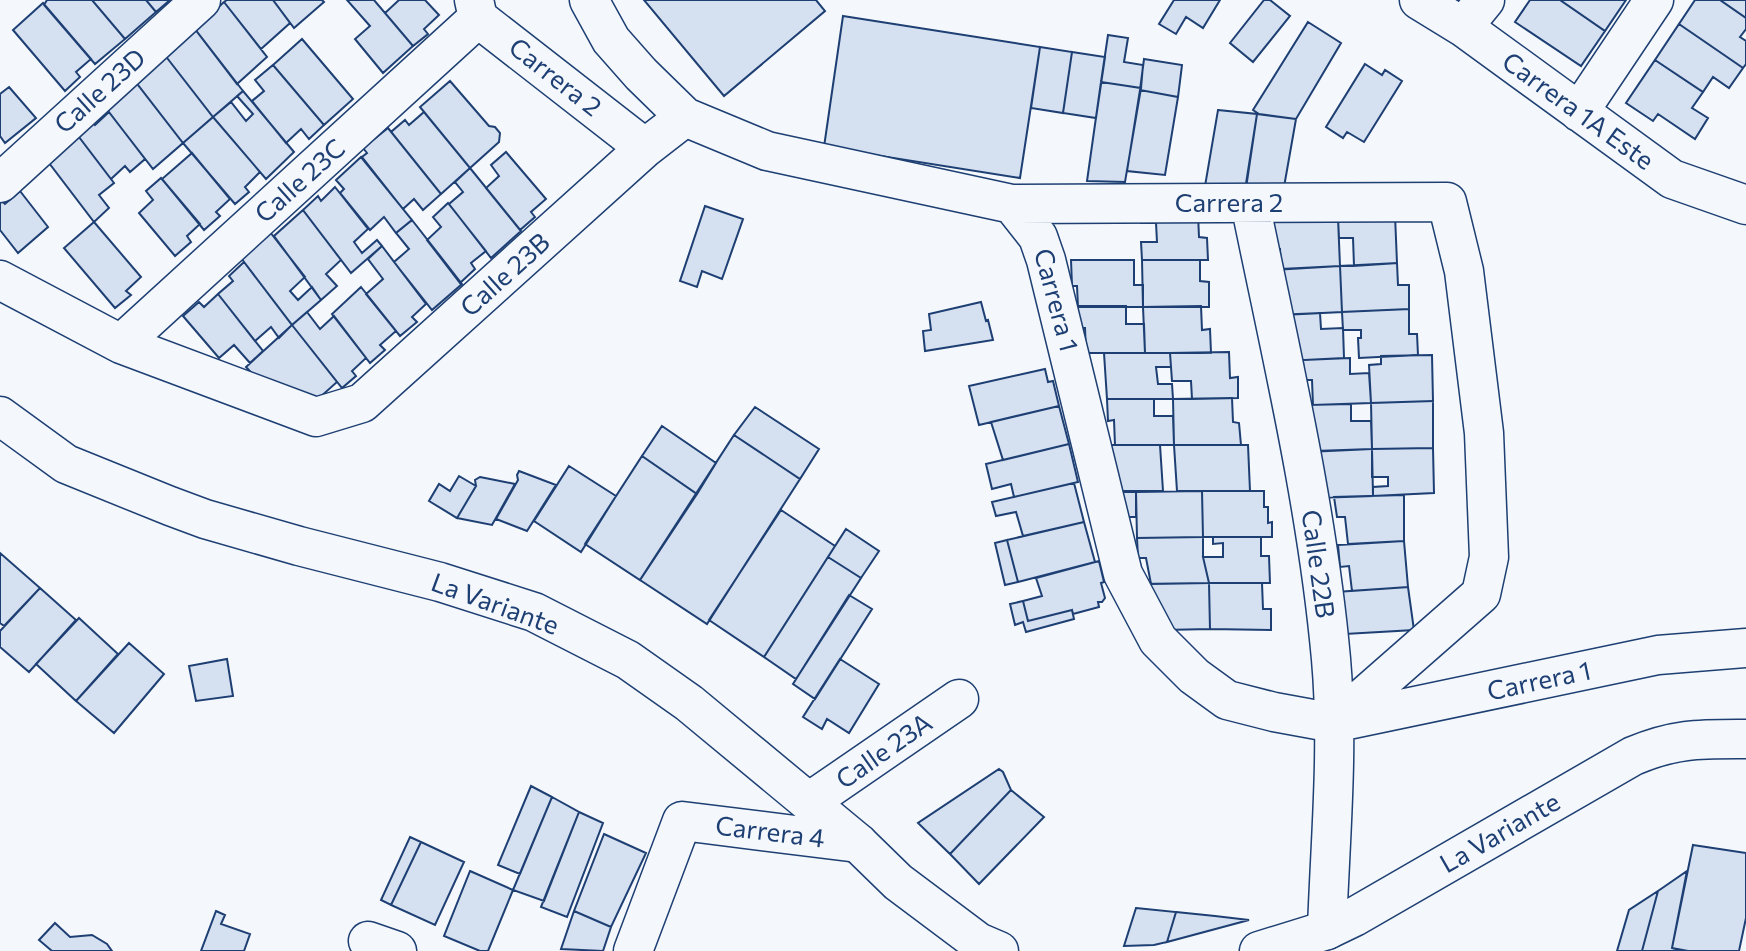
<svg xmlns="http://www.w3.org/2000/svg" width="1746" height="951" font-family="Commissioner,sans-serif">
<rect width="100%" height="100%" fill="#f4f7fb"/>
<path fill="#d5e0f0" stroke="#1d3f73" stroke-width="2" d="M47,0H92L125,39L95,64L44,5Z
M92,0H146L156,12L125,39Z
M146,0H170L156,12Z
M227,0H273L290,23L261,49L224,2Z
M273,0H322L324,2L294,28Z
M347,0H374L413,46L383,73L355,39L370,26Z
M399,0H425L439,15L424,29L428,34L413,46L385,13Z
M644,0H816L825,11L724,96Z
M1174,0H1220L1203,28L1186,17L1176,34L1159,24Z
M1264,0H1270L1290,16L1253,62L1230,43Z
M1530,0H1560L1605,31L1581,66L1515,22Z
M1560,0H1626L1605,31Z
M1695,0H1720L1746,18V29L1740,37L1746,41V64L1743,68L1679,24Z
M1720,0H1746V18Z
M224,2L267,57L237,84L195,29Z
M43,3L91,59L76,72L80,77L65,91L13,30Z
M843,16L1040,47L1020,178L824,147Z
M1308,22L1341,43L1296,119L1259,114L1253,110Z
M1679,24L1743,68L1729,88L1713,77L1703,92L1655,60Z
M195,29L243,91L213,117L164,54Z
M1108,35L1128,38L1124,62L1143,65L1141,88L1101,82Z
M302,39L353,99L324,125L273,65Z
M1040,47L1072,52L1063,113L1031,108Z
M1072,52L1105,57L1096,118L1063,113Z
M164,54L213,117L183,143L135,81Z
M1144,59L1182,65L1178,97L1140,90Z
M1655,60L1703,92L1692,108L1708,118L1695,139L1658,114L1653,121L1626,103Z
M1365,64L1382,75L1385,70L1402,81L1364,142L1347,132L1343,138L1326,127Z
M273,65L324,125L309,139L301,129L286,143L252,101L264,91L255,80Z
M135,81L183,143L153,169L105,107Z
M450,81L489,126L495,127L500,133L499,142L470,168L420,107Z
M1101,82L1141,88L1125,182L1087,181Z
M9,87L36,118L5,143L0,136V94Z
M1140,90L1178,97L1165,175L1127,171Z
M243,91L294,152L266,179L213,117L231,102L246,121L253,114L237,96Z
M1218,110L1257,114L1245,190L1205,186Z
M109,112L145,159L130,172L125,166L111,179L79,137L91,120L95,125Z
M424,112L470,168L441,194L391,132L405,120L409,125Z
M1257,114L1296,119L1284,187L1246,188Z
M213,117L260,172L245,187L249,192L235,204L183,143Z
M388,128L441,194L423,210L414,199L403,209L362,157L367,153L363,148Z
M79,137L114,183L99,195L109,208L94,222L46,159Z
M506,152L546,199L531,212L535,217L520,230L486,188L499,176L491,165Z
M192,153L230,199L216,212L220,216L204,230L162,179Z
M361,157L412,220L396,233L384,217L370,230L340,193L344,189L336,180Z
M470,168L521,231L491,258L449,204L463,192L455,182Z
M161,178L200,224L187,236L191,242L175,256L139,213L153,200L146,191Z
M335,187L368,229L354,242L362,253L377,240L382,246L351,273L303,210L318,196L321,201Z
M20,191L48,227L18,253L0,230V199L5,204Z
M448,203L486,251L471,263L475,269L460,283L427,240L441,227L433,217Z
M705,206L743,219L722,279L702,271L697,287L680,281Z
M303,210L341,260L326,274L337,286L321,300L274,236Z
M1140,214H1198L1199,237L1207,238L1208,260H1142L1141,242H1157L1156,223H1141Z
M1395,215L1397,263L1354,266L1353,238H1339L1338,218Z
M1338,218L1340,266L1281,269L1280,249H1273L1271,221Z
M412,220L462,284L432,310L394,262L409,249L396,233Z
M94,222L141,277L126,291L131,295L115,308L64,248Z
M270,232L305,277L290,291L298,300L312,287L321,300L292,325L241,258Z
M382,246L426,304L412,317L417,322L400,336L366,294L383,279L368,259Z
M1071,260H1134V285H1143V307H1078L1077,286H1072Z
M1142,260H1200V281L1209,282V307H1143Z
M244,262L292,325L279,338L271,327L255,341L218,294L233,281L229,276Z
M1397,263L1398,285H1409V309L1342,312L1340,266Z
M1340,266L1342,312L1283,315L1273,270Z
M361,287L396,331L380,345L385,350L370,363L332,314Z
M218,294L263,351L250,363L234,345L219,358L183,316L199,302L204,307Z
M981,302L986,321L988,320L993,340L925,351L923,331L931,330L929,314Z
M1073,306H1126V324H1144L1145,353H1086L1085,328H1074Z
M1201,306L1202,330L1210,329L1211,353H1145L1143,307Z
M1409,309V334H1417L1418,355L1359,358L1358,338H1361V330H1343L1342,312Z
M307,312L320,329L334,316L366,358L352,371L356,376L342,388L292,325Z
M1320,313L1321,329L1343,328L1344,358L1285,361L1276,315Z
M292,325L337,382L318,399L262,384L246,367Z
M1229,352L1230,378L1238,377V398L1192,399L1191,381H1172L1170,353Z
M1104,353H1170L1171,367H1156L1158,384H1172L1173,399H1107Z
M1432,355L1433,401L1371,403L1369,365L1381,364V356Z
M1350,358V374L1369,373L1371,403L1313,405L1312,380H1304L1303,360Z
M1045,369L1048,382L1053,381L1059,406L979,425L969,386Z
M1232,398L1233,422L1239,423L1241,445H1174L1173,399Z
M1107,399H1154V416H1173L1174,445H1115L1114,420L1108,421Z
M1433,401V448L1372,449L1371,403Z
M1351,404V421H1371L1372,449L1315,451L1306,405Z
M1059,406L1069,444L1003,460L991,422Z
M755,407L819,449L800,479L734,435Z
M662,426L716,463L697,494L642,456Z
M734,435L800,479L707,624L640,580Z
M1069,444L1078,482L1014,497L1011,484L992,489L986,464Z
M1108,445H1160L1163,491H1118Z
M1174,445H1248L1250,491H1177Z
M1433,448L1434,493L1373,496V487L1388,486V477H1372V449Z
M1372,449L1373,496L1316,498L1307,452Z
M642,456L697,494L640,580L585,544Z
M569,466L616,496L581,552L534,521Z
M519,471L556,485L527,531L496,519L518,480L517,475Z
M459,476L476,486L457,518L429,501L439,484L450,491Z
M480,477L515,484L492,525L457,518L476,486L475,480Z
M1074,483L1084,522L1023,536L1016,512L996,516L992,502Z
M1202,491L1203,537L1137,538L1136,492Z
M1202,491H1264V507H1268V523L1272,522V537H1203Z
M1113,492H1136V517H1114Z
M1404,495V541L1348,544L1345,517H1337L1334,497Z
M781,510L835,546L764,657L709,620Z
M1084,522L1095,562L1018,582L1007,540Z
M846,529L879,551L861,578L828,557Z
M1203,537V557L1209,583L1151,584L1146,558H1138L1137,538Z
M1213,537H1261V556H1269L1270,583H1209L1203,557H1223V543L1213,544Z
M1007,540L1018,582L1005,585L995,543Z
M1404,541L1408,587L1352,591L1349,566L1340,567L1338,545Z
M0,553L40,588L4,626L0,623Z
M828,557L861,578L796,679L764,657Z
M1099,561L1104,582L1101,583L1105,598L1102,602H1098L1099,607L1073,614L1072,610L1028,621L1023,601L1042,596L1036,578Z
M1209,583L1210,629L1164,630L1140,584Z
M1209,583H1262L1263,609H1271V630L1210,629Z
M1408,587L1414,630L1345,634L1336,592Z
M40,588L76,620L29,672L0,647V631Z
M849,595L872,609L815,699L793,684Z
M1023,601L1028,621L1072,610L1074,619L1026,632L1023,622L1015,625L1010,604Z
M79,618L118,654L76,701L36,664Z
M129,643L164,674L114,733L76,701Z
M227,659L233,696L196,701L189,666Z
M840,659L879,684L849,733L827,719L822,729L803,717Z
M999,769L1003,772L1011,790L950,854L918,823Z
M531,786L552,797L520,874L498,865Z
M1011,790L1044,817L979,884L950,854Z
M552,797L579,812L544,901L513,890Z
M579,812L603,823L567,917L541,907Z
M604,834L646,853L611,927L574,911Z
M410,837L421,842L391,905L381,900Z
M421,842L464,862L435,925L391,905Z
M1693,845L1746,853V918L1739,951H1688L1672,948Z
M470,871L513,890L488,951H480L444,936Z
M1687,871L1672,948L1683,951H1642L1658,891Z
M1658,891L1642,951H1617L1629,910Z
M1136,908L1176,912L1167,942L1154,945L1124,946Z
M216,911L225,915L221,924L250,934L244,951H201Z
M574,911L611,927L603,951L561,949Z
M1176,912L1215,916L1249,920L1167,942Z
M55,923L70,937L92,935L107,944L112,951H52L39,940Z"/>
<g fill="none" stroke-linecap="round" stroke-linejoin="round">
<defs>
<path id="minor" d="M474,0L478,18L645,148
M589,0L611,40L641,74L685,117L767,151L1012,204L1038,237L1046,260L1123,574L1158,640L1194,676L1227,700L1274,712L1334,723L1658,655L1746,648
M1419,0L1463,27L1672,179L1746,205
M1463,27L1485,0
M1579,112L1654,0
M0,183L201,0
M1250,203C1281,354 1317,505 1331,659C1339,749 1330,841 1327,930
M1012,204L1447,202L1464,271L1484,433L1489,557L1481,594L1334,723
M0,280L121,344L316,417L362,403L645,148L685,117
M121,344L478,18
M809,802L959,699
M368,941L397,951
M633,951L682,821L858,843"/>
<path id="primary" d="M0,416L66,464L170,506L205,519L299,546L440,582L534,612L628,660L689,703L858,843L898,882L978,942L999,951
M1259,951L1327,930L1354,917L1633,756C1676,738 1700,739 1746,739"/>
</defs>
<use href="#minor" stroke="#1d3f73" stroke-width="41"/>
<use href="#primary" stroke="#1d3f73" stroke-width="41"/>
<use href="#minor" stroke="#f4f7fb" stroke-width="38"/>
<use href="#primary" stroke="#f4f7fb" stroke-width="38"/>
</g>
<g text-anchor="middle" stroke-width="5" stroke-linejoin="round" paint-order="stroke">
<g font-size="26" fill="#1d3f73" stroke="#f4f7fb">
<text transform="translate(555 77) rotate(38)" y="9">Carrera 2</text>
<text transform="translate(100 91) rotate(-42)" y="9">Calle 23D</text>
<text transform="translate(1578 111) rotate(36)" y="9">Carrera 1A Este</text>
<text transform="translate(300 181) rotate(-42)" y="9">Calle 23C</text>
<text x="1229" y="212">Carrera 2</text>
<text transform="translate(505 275) rotate(-42)" y="9">Calle 23B</text>
<text transform="translate(1056 300) rotate(75)" y="9">Carrera 1</text>
<text transform="translate(1318 564) rotate(82)" y="9">Calle 22B</text>
<text transform="translate(495 604) rotate(20)" y="9">La Variante</text>
<text transform="translate(1539 681) rotate(-12)" y="9">Carrera 1</text>
<text transform="translate(884 751) rotate(-35)" y="9">Calle 23A</text>
<text transform="translate(770 832) rotate(7)" y="9">Carrera 4</text>
<text transform="translate(1500 833) rotate(-30)" y="9">La Variante</text>
</g>
</g>
</svg>
